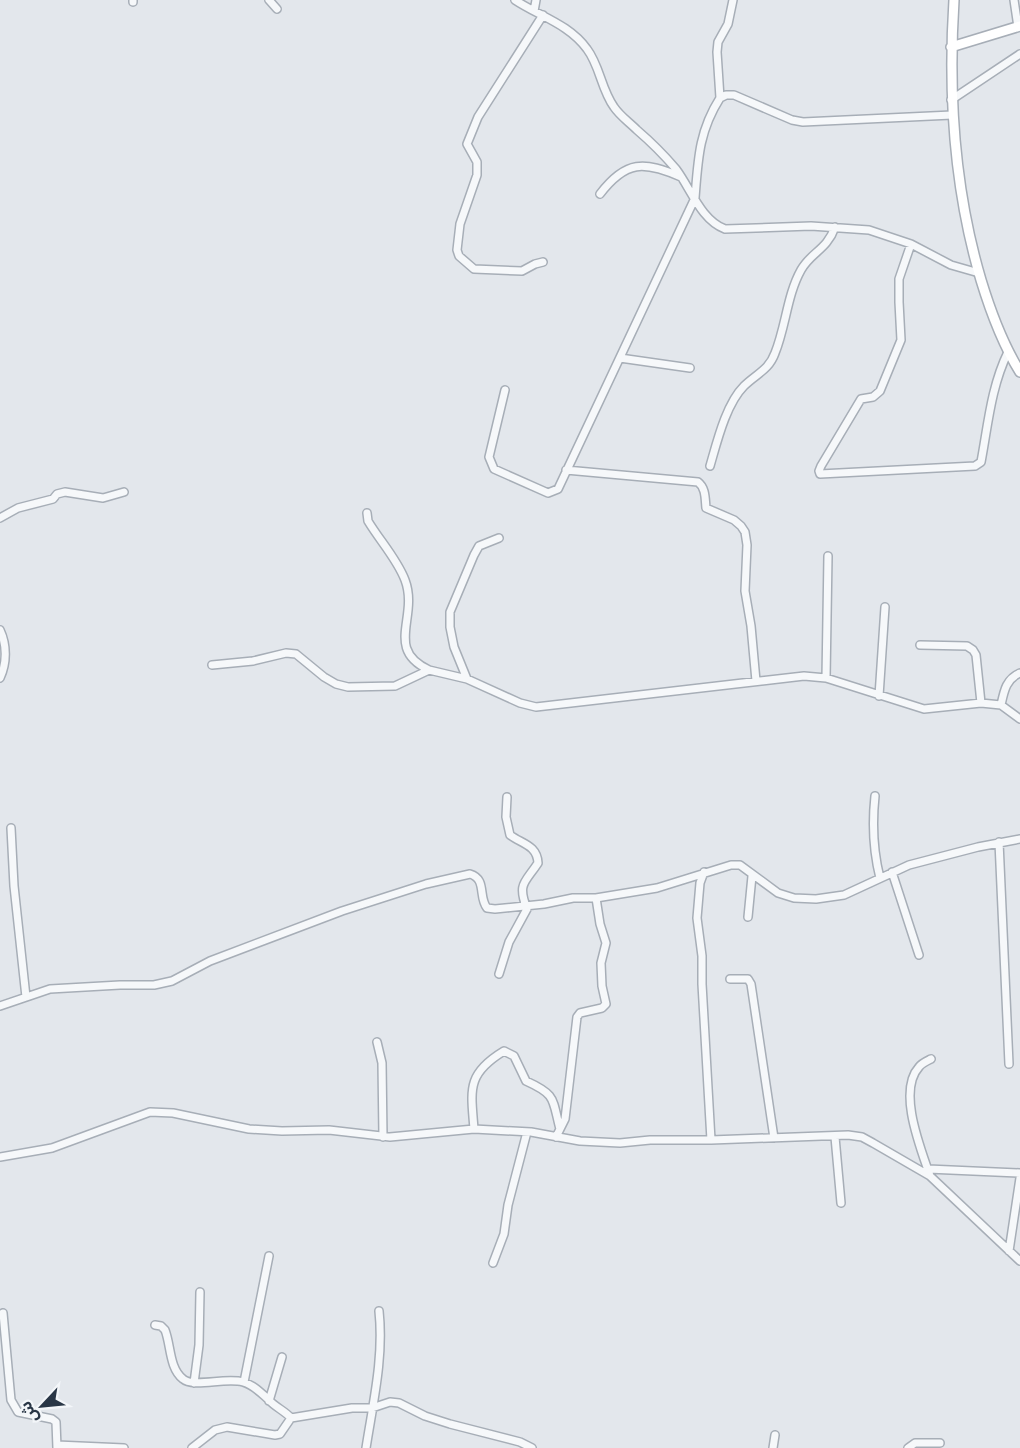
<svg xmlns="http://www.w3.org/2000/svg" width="1020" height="1448" font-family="'Golos Text','Noto Sans Arabic',sans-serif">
<rect width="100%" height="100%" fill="#e3e7ec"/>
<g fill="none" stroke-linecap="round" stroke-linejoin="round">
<defs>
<path id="street" d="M269,0L277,9
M515,0C539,16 569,24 587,49C600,66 601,89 614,107C620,116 629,122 637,130C651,142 664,155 676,169C691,189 701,220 725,229L811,226L869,230L911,244L951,265L979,273
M1014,0L1018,27
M133,2V0
M534,11L536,0
M543,15L478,117L467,144L477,162V175L460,224L457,250L459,256L474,269L522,271L535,264L543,262
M720,98L717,52L718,42L728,24L733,0
M951,100L1020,54
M600,194C626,160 644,161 681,177
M911,244L899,279V302L901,340L880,391L873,397L861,399L821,466L819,471L820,474L975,466L981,462C988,425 991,387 1008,352
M620,358L690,368
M505,390L489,457L494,469L548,493L558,489L695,198C698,159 699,131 720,98L726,95H734L792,120L803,122L952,115
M710,466C717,442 726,404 744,386C756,374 769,370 775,353C786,326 787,295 801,270C811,252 827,250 835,227
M566,470L698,482C706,488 705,499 706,508L734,520L741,526L745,532L747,545L745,591L751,626L756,681
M367,513L368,521C380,541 397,559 405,580C419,617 384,649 429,670
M0,518L18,508L53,499L57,494L65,492L103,498L124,492
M0,630C7,645 7,663 0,678
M920,645L967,646L973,650L976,655L981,703
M212,665L253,661L286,653L296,654L324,677L336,684L348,687L395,686L429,670L467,679L520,703L536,707L804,676L826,678L924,709L981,703L1001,705L1020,719
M826,678L828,556
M467,679L454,647L450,627V612L474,555L479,546L499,538
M879,696L885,607
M1001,705C1004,691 1006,679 1020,673
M875,796C872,824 873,850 880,878
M11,828L14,886L26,997
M999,842L1009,1064
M704,872L700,883L697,918L702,956V984L711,1140
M892,872L919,955
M748,917L752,876
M499,974L509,942L527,909C517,883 525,883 538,863C537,845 522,844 510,835L506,817L507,797
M730,979H748L751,984L774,1138
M0,1006L50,989L120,985H154L172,981L210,961L342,911L426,884L470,874C487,879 478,897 487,908L495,909L544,904L573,898H596L657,888L731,865H740L778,893L794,898L816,899L844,895L909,865L978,847L1020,839
M377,1042L382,1063L383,1137
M474,1129C471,1090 466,1074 504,1051L514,1056L526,1081C557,1095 552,1099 560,1129
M556,1137L565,1119L577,1017L580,1013L602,1008L606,1004L602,986L601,963L606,943L600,924L596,898
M835,1137L841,1203
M0,1157L52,1148L150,1112L173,1113L249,1129L282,1131L329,1130L390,1137L474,1129L531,1132L580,1141L620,1143L650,1140H711L848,1135L862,1137L873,1143L930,1176L1020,1261
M928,1169L1020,1173
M930,1176C921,1149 897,1091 919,1067C922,1063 927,1061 931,1059
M1009,1251L1020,1178
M493,1263L504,1234L508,1205L527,1132
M3,1313L11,1400L18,1412L52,1419L56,1422L57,1448
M155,1325L161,1326L165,1330C171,1345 169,1368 183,1379C193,1388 226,1377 243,1382C254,1385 261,1393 269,1400C275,1407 285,1411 291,1418
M244,1382L269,1256
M194,1383L199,1345L200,1292
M269,1401L282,1357
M57,1445L124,1448
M192,1448L215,1430L227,1427L275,1435L280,1434L291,1418L352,1408H372L390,1402L399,1403L425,1416L450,1424L520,1442L532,1448
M366,1448C373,1403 384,1357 379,1311
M773,1448L775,1435
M908,1448L915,1443H940"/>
<path id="secondary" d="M954,0C948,94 954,189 981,280C991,313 1002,343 1020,372
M951,47L1020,26"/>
</defs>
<use href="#street" stroke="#a7aeb7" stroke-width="10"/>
<use href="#secondary" stroke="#a7aeb7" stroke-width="12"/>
<use href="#street" stroke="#f6f8fa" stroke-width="7"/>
<use href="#secondary" stroke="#fff" stroke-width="9"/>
</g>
<g transform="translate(42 1406) rotate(244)" stroke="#f3f6f9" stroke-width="4.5" paint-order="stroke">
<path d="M0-4.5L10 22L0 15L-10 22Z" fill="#293646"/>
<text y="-9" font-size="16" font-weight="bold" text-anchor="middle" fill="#293646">ش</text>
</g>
</svg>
